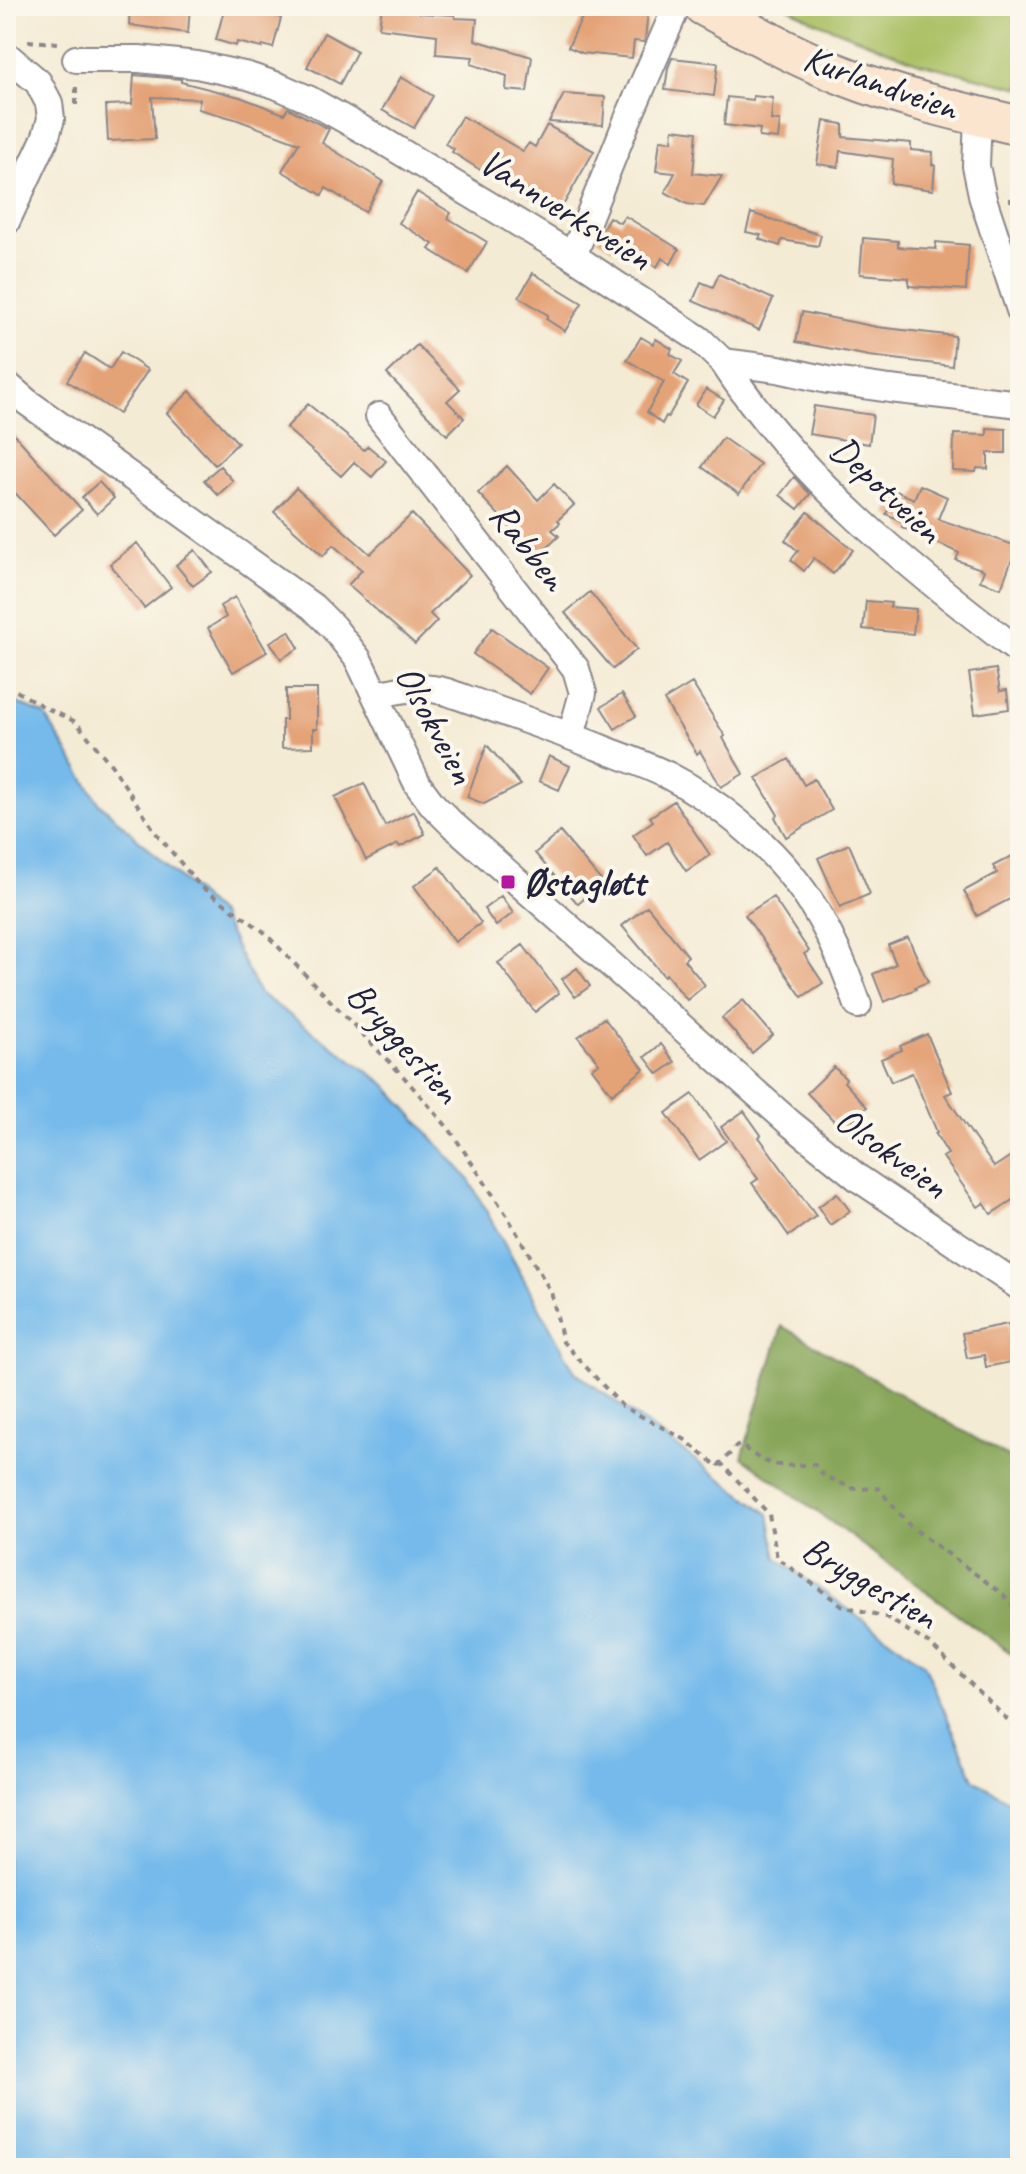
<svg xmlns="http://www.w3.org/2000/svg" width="1026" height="2174" font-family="Caveat,sans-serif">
<rect width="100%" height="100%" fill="#fbf7ec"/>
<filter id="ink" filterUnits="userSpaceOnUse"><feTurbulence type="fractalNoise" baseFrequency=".0125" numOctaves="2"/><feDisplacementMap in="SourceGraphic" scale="16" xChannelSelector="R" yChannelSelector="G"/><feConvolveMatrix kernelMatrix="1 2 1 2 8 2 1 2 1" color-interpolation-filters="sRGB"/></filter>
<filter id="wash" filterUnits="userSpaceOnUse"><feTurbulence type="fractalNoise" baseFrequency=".006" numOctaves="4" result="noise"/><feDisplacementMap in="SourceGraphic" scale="32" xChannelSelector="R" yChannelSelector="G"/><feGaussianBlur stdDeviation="1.8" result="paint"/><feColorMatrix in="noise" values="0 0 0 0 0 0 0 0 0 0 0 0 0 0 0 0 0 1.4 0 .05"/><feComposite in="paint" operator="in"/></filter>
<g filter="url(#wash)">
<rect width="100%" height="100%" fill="#f4ebd4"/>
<path fill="#abc065" stroke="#667150" stroke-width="2" d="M785,6H1020V88L919,63L812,20Z"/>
<path fill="#88a65a" stroke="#55644a" stroke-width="2" d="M782,1326L1020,1464V1660L742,1457Z"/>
<path fill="#74baeb" stroke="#4b6e93" stroke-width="2" d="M6,698L45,715L99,803L220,915L258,992L385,1084L468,1178L575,1372L769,1514L777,1558L924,1664L974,1779L1020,1808V2168H6Z"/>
<g id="blocks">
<path fill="#e4a277" d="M130,6H190L188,33L129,25Z
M225,6H237L281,18L273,48L263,45L262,48L237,42L236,46L216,40Z
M382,6H420V13L455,15V18L477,19L475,40L532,57L527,92L506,90L507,76L471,64L473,57L436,54L437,35L379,28Z
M587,7L648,12L645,39L644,42L634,41L632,58L582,53L568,47Z
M324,33L357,51L340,84L307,67Z
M672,58L718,63L714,96L665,90L668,68Z
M134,75L181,79V82L240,97L284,114L288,108L329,129L322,143L383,181L365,212L326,188L322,195L282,171L299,143L235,119L198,109L200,99L152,97L155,139L108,141L106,105L132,104Z
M401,77L433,96L414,128L382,110Z
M564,94L605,97L603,125L549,122Z
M753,96L773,98L771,120L780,121L778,139L759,137L760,129L724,125L727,97L753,100Z
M462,116L523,151L529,143L535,147L547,125L594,151L561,209L559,208L557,212L523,193L526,189L495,170L494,173L485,167L482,171L452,152L454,149L445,144Z
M824,121L843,124V137L911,143V150L933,152L932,165H935L933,190L891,184L893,159L840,151L838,167L817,164Z
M673,129L697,132L693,173L722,176L704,206L687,204L665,192L675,173L656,171L660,140L672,141Z
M417,192L451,213L448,218L487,242L468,273L429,249L433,244L399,223Z
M751,213L821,235L818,246L782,240L780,246L759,239L761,235L746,232Z
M625,216L679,249L671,264L662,258L657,267L624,247L621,250L615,247L614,249L597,239L609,217L620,223Z
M863,238L898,241V247L936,249V242L969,245L966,290L909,286V278L860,274Z
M533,273L582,303L565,331L546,319L548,315L519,297Z
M719,274L773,299L759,330L693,301L701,282L713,287Z
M802,312L877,327L955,336L952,366L869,356L796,342Z
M641,337L653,344L656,339L672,349L670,354L682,361L674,374L688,383L668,417L666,416L662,424L647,412L664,382L627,360Z
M417,345L460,389L447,401L464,418L447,435L387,374Z
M121,352L148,370L119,414L67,381L85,353L110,369Z
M706,389L724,400L713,416L696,405Z
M190,391L238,443L215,465L167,413Z
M308,404L364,450L368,446L386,461L372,477L354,462L341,476L286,428Z
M814,406L873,415L869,444L809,434Z
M6,425L82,510L54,535L6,483Z
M987,428L1006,429V453H988V469L977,468L976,472L953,471L954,434L987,435Z
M723,438L760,464L739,494L702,467Z
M220,466L233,481L218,495L204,480Z
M507,466L538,500L554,484L574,505L558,520L560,523L552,530L559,536L540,554L533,547L531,549L478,493Z
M794,477L810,494L798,509L780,495Z
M99,482L114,498L97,514L82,497Z
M920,485L947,497L938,519L1017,546L1001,588L980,581L984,570L956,560L959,553L902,527L904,522L886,514L896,491L914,499Z
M296,488L370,554L412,514L470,575L430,614L437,621L415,644L348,585L362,570L333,545L323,556L274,512Z
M808,512L853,550L833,574L814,558L804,571L791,560L798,551L785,540Z
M137,543L171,587L144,608L110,564Z
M195,550L212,572L193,586L176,565Z
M590,592L637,649L613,669L565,613Z
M235,597L267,652L233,672L208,628L226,617L220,606Z
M866,601L891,603L890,607L916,609L913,634L863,629Z
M492,628L548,668L530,694L473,654Z
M289,631L299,648L281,659L270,642Z
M996,669L1000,691L1007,690L1009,709L975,714L969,673Z
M692,683L725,736L723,738L743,774L721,787L700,751L697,754L664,700Z
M286,689H317V729H313V747L282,748V720H286Z
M622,694L636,716L615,729L601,707Z
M487,745L521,785L484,804L467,797Z
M549,756L570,766L559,790L539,781Z
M789,759L804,785L814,779L832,810L786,837L775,817L778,815L756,778Z
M364,783L385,826L414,811L425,834L400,847L398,844L366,860L335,797Z
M674,801L710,855L686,871L667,842L647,856L633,835L653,821L650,817Z
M560,832L603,883L578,904L535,853Z
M849,844L870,894L840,907L818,858Z
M1020,852V894L977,916L964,891L997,873L993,866Z
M440,867L481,923L455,942L414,886Z
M501,896L513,913L496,926L484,909Z
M773,897L809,951L804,954L823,983L802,997L745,915Z
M647,906L688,956L684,960L705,985L687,1000L666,974L664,976L622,926Z
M908,937L928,982L915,987L916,989L884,1002L873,974L896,964L888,945Z
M523,945L559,993L535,1012L498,963Z
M577,968L590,986L575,997L562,979Z
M743,1000L773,1035L752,1053L722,1018Z
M604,1018L644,1069L612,1094L592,1068L599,1063L578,1037Z
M927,1034L952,1092L945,1095L994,1167L1020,1150V1195L991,1214L984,1203L978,1207L943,1157L948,1154L935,1133L937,1132L912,1073L891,1082L881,1059L902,1050L900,1046Z
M661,1044L675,1062L658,1074L645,1057Z
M834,1067L846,1079L844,1082L867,1107L843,1130L807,1093Z
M693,1094L726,1141L699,1160L666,1113Z
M744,1111L761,1135L759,1137L816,1216L789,1236L752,1183L758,1179L721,1127Z
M837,1193L850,1211L830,1225L818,1207Z
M1008,1324L1016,1361L986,1367L984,1355L967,1358L962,1333Z"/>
</g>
</g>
<g filter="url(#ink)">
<use href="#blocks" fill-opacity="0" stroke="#8b8688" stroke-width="2"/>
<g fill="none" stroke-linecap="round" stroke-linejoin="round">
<defs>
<path id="minor" d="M6,55L38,82L49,103L51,119L45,139L6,222
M76,59H139L197,65L248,76L278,86L310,100L383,141L573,256L699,339L723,362L778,369L828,380L890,389L1020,404
M978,116L976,166L983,199L1020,310
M573,256L627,121L677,6
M723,362C799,479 910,568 1020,652
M6,384L27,402L313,607L333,627L358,659L418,785L433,805L451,823L790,1123L858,1178L1020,1287
M379,416L576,669L583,693L571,736
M376,695C401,689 421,685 447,692C498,710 550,728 601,748C624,757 647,765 669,776C714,799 764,840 795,880C824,917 843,961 858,1005"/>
<path id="secondary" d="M703,6C750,31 797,58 847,77C903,99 962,112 1020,126"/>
</defs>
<use href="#minor" stroke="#8b8688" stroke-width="30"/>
<use href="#secondary" stroke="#8b8688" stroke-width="42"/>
<path stroke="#8b8688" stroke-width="4" stroke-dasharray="6 6" stroke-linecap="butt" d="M28,41L59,43
M76,105V82
M6,122L11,152
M1009,200H1020
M6,685L44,707L76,722L112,766L156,833L200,886L263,931L403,1076L450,1130L507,1216L551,1292L563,1342L622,1406L684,1439L718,1467C722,1458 732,1455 735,1447L741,1445C768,1468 780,1467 814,1464L824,1476L855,1489L878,1488L910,1526L1004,1595L1020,1616
M720,1462L769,1514L777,1558L843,1606L886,1617L931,1645L1020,1732"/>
<use href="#minor" stroke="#fff" stroke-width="26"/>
<use href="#secondary" stroke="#fbe5cf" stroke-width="38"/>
</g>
</g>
<rect fill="#b5179e" stroke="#fbf7ec" stroke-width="3" x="500" y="874" width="16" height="16" rx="4"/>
<g text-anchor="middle" stroke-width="8" stroke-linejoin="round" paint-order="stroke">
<g font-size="38" fill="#22223b" stroke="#fbf7ec">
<text transform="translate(881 82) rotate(19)" y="13">Kurlandveien</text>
<text transform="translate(566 209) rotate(32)" y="13">Vannverksveien</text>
<text transform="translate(887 489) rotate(43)" y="13">Depotveien</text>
<text transform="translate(529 546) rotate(52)" y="13">Rabben</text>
<text transform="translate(436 724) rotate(62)" y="13">Olsokveien</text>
<text transform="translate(404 1042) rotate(48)" y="13">Bryggestien</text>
<text transform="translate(892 1152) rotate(36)" y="13">Olsokveien</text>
<text transform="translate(870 1582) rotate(30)" y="13">Bryggestien</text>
</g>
<g font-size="38" font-weight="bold" fill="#22223b" stroke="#fbf7ec" text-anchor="start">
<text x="524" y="895">Østagløtt</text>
</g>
</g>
<rect width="1026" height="2174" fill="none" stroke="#fbf7ec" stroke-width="32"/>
</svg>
